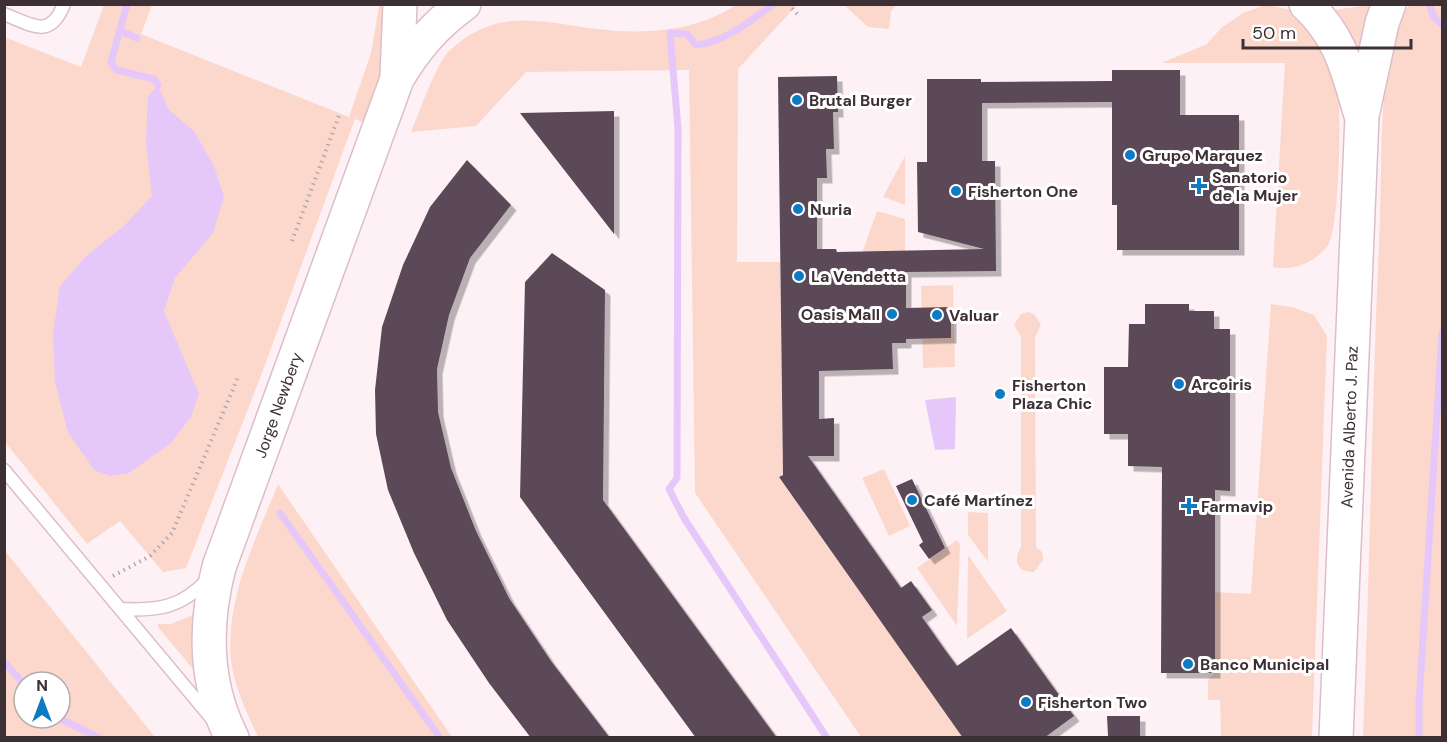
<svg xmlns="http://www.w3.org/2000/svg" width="1447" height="742" font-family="'DM Sans',sans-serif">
<defs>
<filter id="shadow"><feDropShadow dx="5.5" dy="5.5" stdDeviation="0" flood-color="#0004"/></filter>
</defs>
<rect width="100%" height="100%" fill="#fef1f5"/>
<path fill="#fcd8cc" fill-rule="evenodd" d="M104,5H152L141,34L349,117L371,53L379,5H391L383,74L367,124L355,119L262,373L186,568L163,572L120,521L87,544L5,442L4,37L81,67Z
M736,5H797L738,69L737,262H780L783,474L779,477L963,737H861L695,493L689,70L526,72L476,126L411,132C420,111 434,69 447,53C501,0 552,27 618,31C661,33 700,28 736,5Z
M844,5H896L891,11L889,29L868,27Z
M1265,5C1280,7 1305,11 1314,25C1321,36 1336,73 1338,85C1341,110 1340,227 1328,245C1316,262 1293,272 1273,267L1285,63H1161L1207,44L1221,28L1243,13Z
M1369,5L1374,11L1362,90L1332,17L1334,10Z
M1409,5H1442V737L1363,738C1370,565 1372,391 1380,219C1383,156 1376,57 1409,5Z
M905,156V205L883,197Z
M877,211L905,219V267H857Z
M953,285L955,367L923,368L921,286Z
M1271,304L1292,307L1314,315L1327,336L1312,737H1209L1221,736L1220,700H1208V680L1215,672V592L1251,594Z
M1028,312L1034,314L1041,325L1035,337L1036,547L1042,552L1043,560L1034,572C1018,573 1012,561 1021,547V337L1014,325L1021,314Z
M884,469L910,526L889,536L862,478Z
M278,484L452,737H258C247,713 234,687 231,660C225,599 256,539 278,484Z
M968,512L988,513V562L968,535Z
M957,540L960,544L957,626L917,568Z
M5,551L155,737H5ZM24,682H60V718H24Z
M968,555L1007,611L967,639Z
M195,614L198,675L158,627V624H171Z"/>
<path fill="#e5c7f9" d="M158,85L169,110L194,131L214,166L224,197L213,233L175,278L164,311L199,394L191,417L171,443L129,473L110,476L94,470L68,432L55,382L53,333L60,286L86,256L124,226L152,196L146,143L148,96Z
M956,397L955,449L935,450L925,400Z"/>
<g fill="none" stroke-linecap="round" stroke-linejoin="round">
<path stroke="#e5c7f9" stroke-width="7" d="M127,4L111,62L116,70L154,79L158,85
M773,4C751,21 724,42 696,45L687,34L670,33L678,128L677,478L669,489L684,518L827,738
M1429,4L1434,17L1442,25
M119,30L137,38
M280,513L440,738
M4,662L24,684
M59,718L99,738
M1419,738V703L1442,333"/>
</g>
<path fill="#5c4858" filter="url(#shadow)" d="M1112,70H1180V115H1239V250H1117V205H1112V102L982,103V161H995L996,271L906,272V308L951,307V338L906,339V343H892L893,369L819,371V419L834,418V456H808L901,588L911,581L932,610L922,617L943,647L957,666L1011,628L1074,716L1044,738H963L779,477L783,475L778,77L837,76L838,112H833L834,149H826L827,178H817V249H836L837,252L984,249L918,232L917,162H927V79H981V82L1112,81Z
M614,111V234L520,113Z
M467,160L511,205L470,258L449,315L437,369L438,412L451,468L476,531L509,598L551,661L610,738H531L489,683L447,620L414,553L388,490L376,434L375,390L382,327L403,265L430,207Z
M552,253L605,290L603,500L777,738H696L520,497L525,282Z
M1145,304H1189V311H1214V329H1230V491L1215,490V673H1161L1162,467L1128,466V434H1104V367H1128L1129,324H1145Z
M912,479L945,548L929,559L919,545L923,542L896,486Z
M1107,716H1140V738L1108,736Z"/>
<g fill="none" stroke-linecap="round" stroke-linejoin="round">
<defs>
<path id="lane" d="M4,14C32,25 50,40 64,4
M4,470L213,720
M120,609C158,611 181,608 208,579"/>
<path id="secondary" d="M1306,4C1342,38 1347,70 1361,115
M397,77L400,4
M232,738C204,683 204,625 219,567L397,79C415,48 435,25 464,4
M1336,738L1362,116L1382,23L1389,4"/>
</defs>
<use href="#lane" stroke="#dcbec8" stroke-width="15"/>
<use href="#secondary" stroke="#dcbec8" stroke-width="36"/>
<path stroke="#b4a7ab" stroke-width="4" stroke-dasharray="1.5 4.5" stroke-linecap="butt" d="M788,4L800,17
M292,241L340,113
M113,576L150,556L172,533L239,375"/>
<use href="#lane" stroke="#fff" stroke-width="12"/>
<use href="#secondary" stroke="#fff" stroke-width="33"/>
</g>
<g fill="#0d7ac4" stroke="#fff" stroke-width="2">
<circle cx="797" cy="100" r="6"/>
<circle cx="1130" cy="155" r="6"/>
<path d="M1196 177h6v6h6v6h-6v6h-6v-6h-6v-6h6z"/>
<circle cx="956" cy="191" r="6"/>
<circle cx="798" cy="209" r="6"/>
<circle cx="799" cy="276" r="6"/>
<circle cx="892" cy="314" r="6"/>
<circle cx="937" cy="315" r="6"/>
<circle cx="1179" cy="384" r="6"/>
<circle cx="1000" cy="394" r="6"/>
<circle cx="912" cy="500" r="6"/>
<path d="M1186 497h6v6h6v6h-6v6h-6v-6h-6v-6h6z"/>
<circle cx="1188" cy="664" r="6"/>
<circle cx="1026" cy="702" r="6"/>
</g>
<g text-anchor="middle" stroke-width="6" stroke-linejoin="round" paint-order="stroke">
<g font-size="16" font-weight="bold" fill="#3c3035" stroke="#fff" text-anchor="start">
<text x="809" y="106">Brutal Burger</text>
<text x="1142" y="161">Grupo Marquez</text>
<text x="1212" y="183">Sanatorio<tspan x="1212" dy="18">de la Mujer</tspan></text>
<text x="968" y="197">Fisherton One</text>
<text x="810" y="215">Nuria</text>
<text x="811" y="282">La Vendetta</text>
<text x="880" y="320" text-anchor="end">Oasis Mall</text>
<text x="949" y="321">Valuar</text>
<text x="1191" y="390">Arcoiris</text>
<text x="1012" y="391">Fisherton<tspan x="1012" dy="18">Plaza Chic</tspan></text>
<text x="924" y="506">Café Martínez</text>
<text x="1201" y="512">Farmavip</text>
<text x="1200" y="670">Banco Municipal</text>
<text x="1038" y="708">Fisherton Two</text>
</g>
<g font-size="16" fill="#3c3035" stroke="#fff">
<text transform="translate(278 405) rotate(-70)" y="6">Jorge Newbery</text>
<text transform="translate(1349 427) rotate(-88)" y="6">Avenida Alberto J. Paz</text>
</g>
</g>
<rect width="1447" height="742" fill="none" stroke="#3c3035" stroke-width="12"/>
<g transform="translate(42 700)"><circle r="28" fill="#ffffff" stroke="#b1acae" stroke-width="1.5"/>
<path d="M0-4.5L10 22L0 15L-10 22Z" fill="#0d7ac4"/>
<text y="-9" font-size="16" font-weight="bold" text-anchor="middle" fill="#3c3035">N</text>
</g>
<path d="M1243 39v9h168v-9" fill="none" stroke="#3c3035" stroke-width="3"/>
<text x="1252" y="39" font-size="18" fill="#3c3035" stroke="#ffffff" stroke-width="4.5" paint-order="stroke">50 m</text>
</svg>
